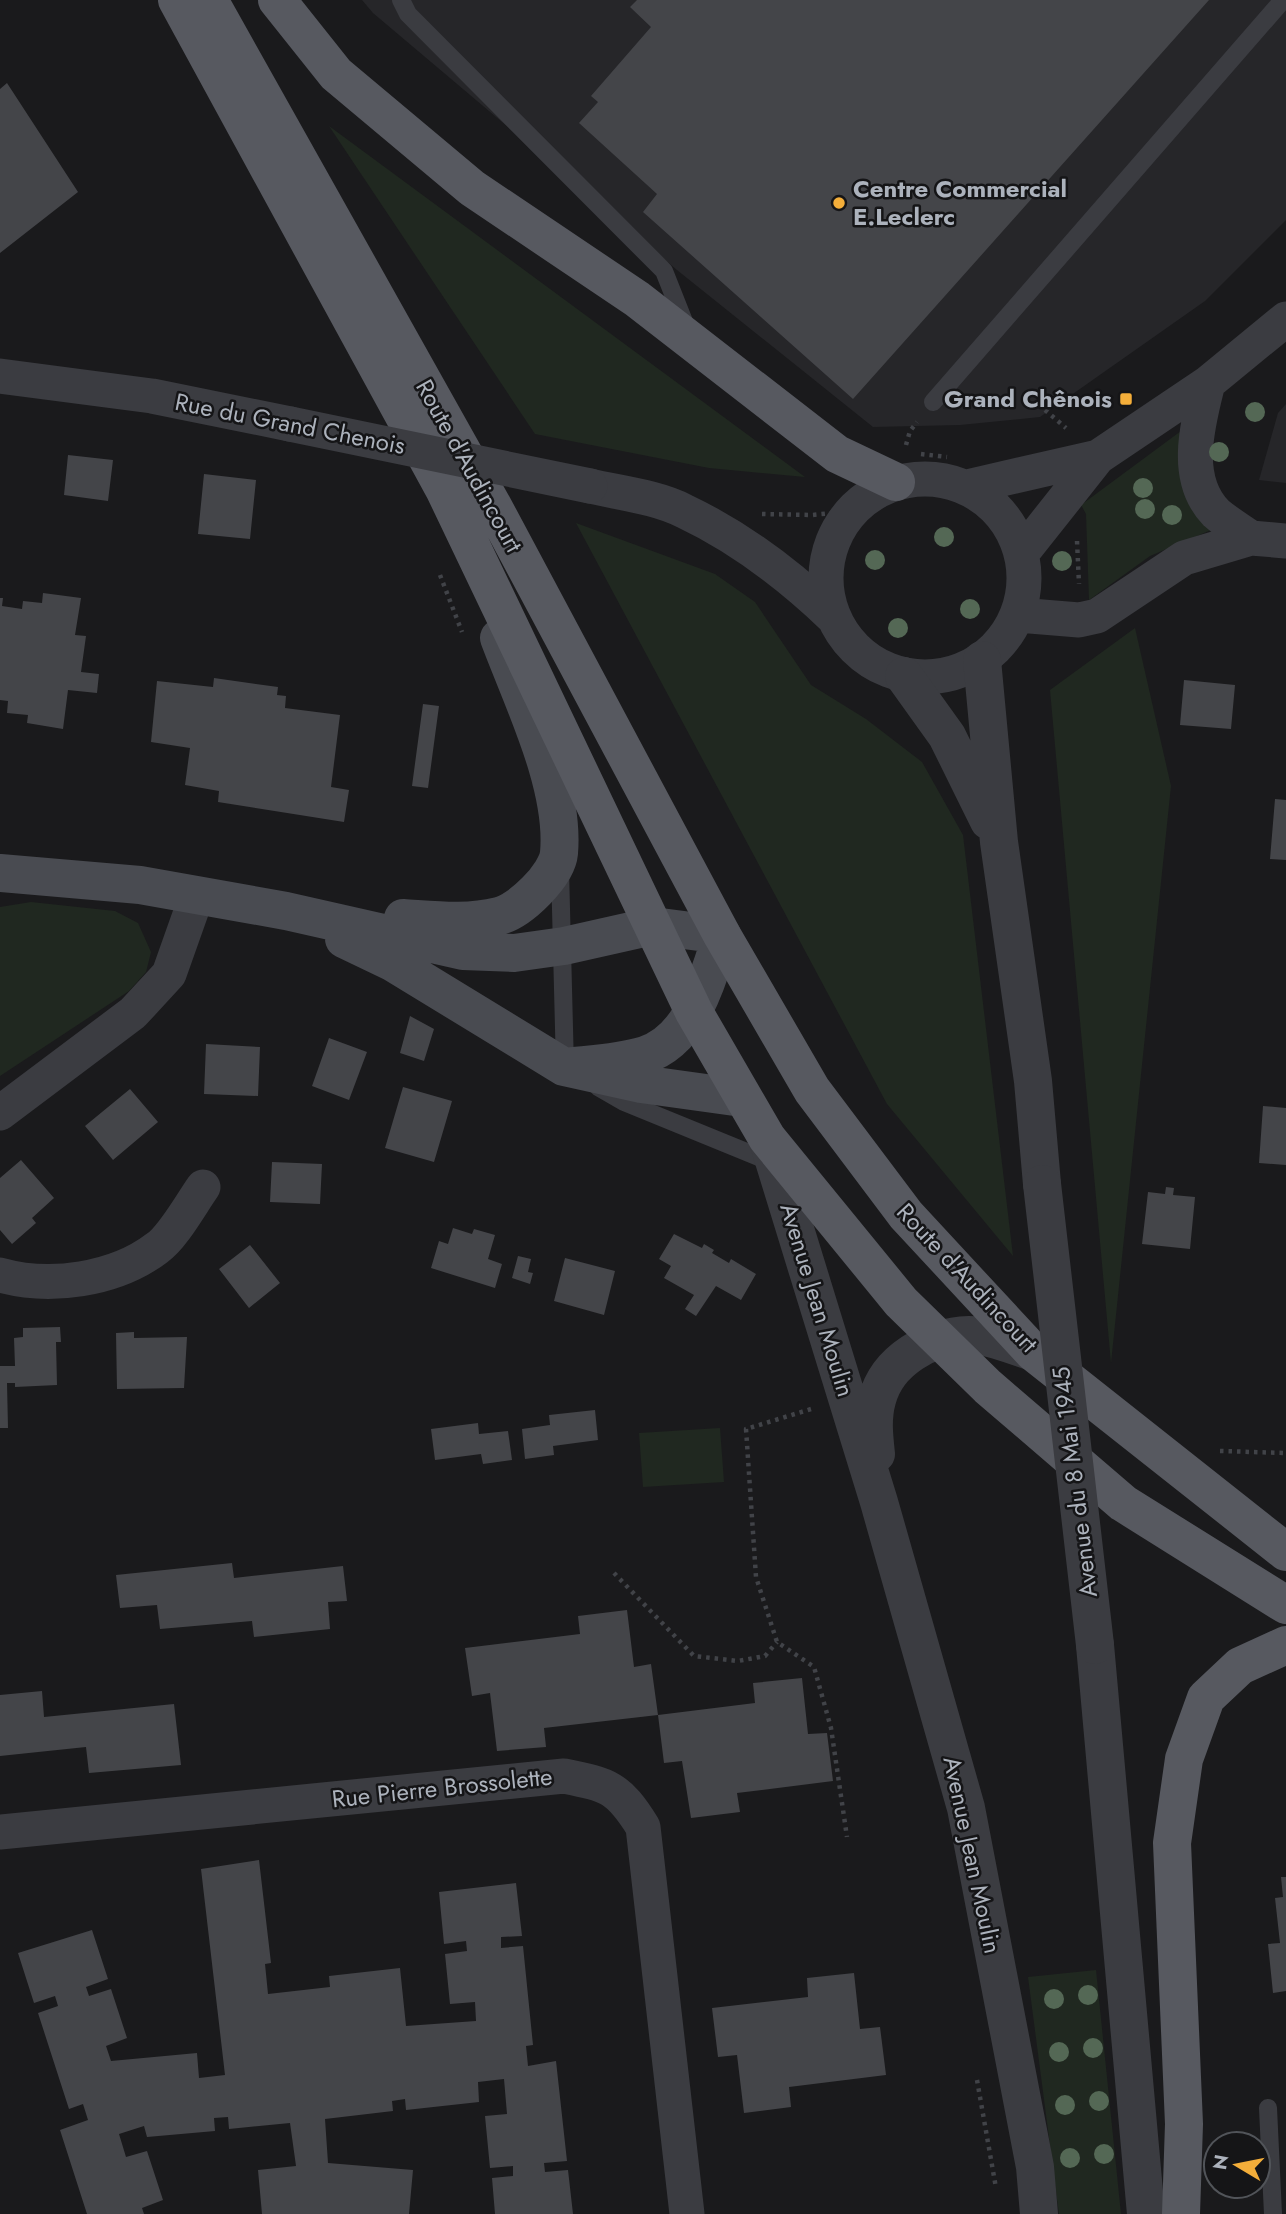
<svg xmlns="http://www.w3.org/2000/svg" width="1286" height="2214" font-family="Jost,sans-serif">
<rect width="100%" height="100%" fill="#1a1a1c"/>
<path fill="#262629" d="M362,0H1286V220L1205,301L1040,417L960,425L873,427L677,270L373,13Z
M1286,404V483L1259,480L1278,413Z"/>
<path fill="#202820" d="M329,126L805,477L709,468L535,434Z
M1181,431L1211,530L1150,556L1089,600L1086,514L1081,505Z
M576,523L715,574L755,602L811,685L866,719L922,762L963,835L1013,1256L887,1104Z
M1135,628L1171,786L1111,1363L1050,690Z
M31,902L115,911L138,923L151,952L146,972L129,991L0,1076V907Z
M720,1428L724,1482L643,1487L639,1433Z
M1096,1970L1121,2214H1059L1028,1977Z"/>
<path fill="#444549" d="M637,0H1209L853,399L643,212L657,194L579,123L598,102L591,96L651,27L630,7Z
M7,83L78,192L0,253V89Z
M68,455L113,460L108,501L64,495Z
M204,474L256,480L250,539L198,534Z
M43,593L81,598L75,635L86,636L81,672L99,674L97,693L68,690L63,729L27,723L28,715L7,713L8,701L0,700V598H3L2,606L22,609L23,601L42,603Z
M214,678L278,687L277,695L286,696L285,708L340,715L331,787L349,790L344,822L218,802L219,791L185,785L190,748L151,742L157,681L213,687Z
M1184,680L1235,685L1231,729L1180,725Z
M423,704L439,706L428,788L412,786Z
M1275,799L1286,800V860L1270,859Z
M410,1016L434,1029L424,1061L400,1053Z
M329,1038L367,1052L349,1100L312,1086Z
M206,1044L260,1047L258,1096L204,1094Z
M403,1087L452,1101L434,1162L385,1148Z
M130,1089L158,1122L113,1160L85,1126Z
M1263,1106L1286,1108V1165L1259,1163Z
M21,1160L54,1198L32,1218L36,1223L12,1244L0,1230V1178Z
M272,1162L322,1164L320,1204L270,1202Z
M1166,1187L1174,1188L1173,1195L1195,1197L1190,1249L1142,1244L1148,1192L1165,1194Z
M453,1228L472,1234L474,1229L495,1235L488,1259L502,1264L495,1288L431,1268L439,1241L448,1244Z
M674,1234L702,1248L704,1244L714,1250L712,1253L729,1263L731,1259L756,1274L741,1300L716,1286L696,1316L685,1309L694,1295L664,1278L671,1266L659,1259Z
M250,1245L280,1283L249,1308L219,1269Z
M518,1256L531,1259L528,1272L533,1273L530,1284L512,1278Z
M565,1258L615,1271L604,1315L554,1301Z
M60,1327L61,1342H56L57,1385L15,1387V1383H7L8,1428H0V1366H15L14,1338L23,1337V1328Z
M134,1332V1338L187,1337L184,1388L117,1389L116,1333Z
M595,1410L598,1440L553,1446L554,1455L525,1459L522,1429L550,1425L549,1415Z
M478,1423L479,1434L508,1431L512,1460L483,1464L481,1454L435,1460L431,1429Z
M232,1563L234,1578L343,1566L347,1601L328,1602L330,1629L254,1637L252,1621L160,1629L157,1605L120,1608L116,1575Z
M627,1610L634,1667L651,1664L658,1715L544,1728L546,1747L497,1751L490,1693L472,1696L465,1648L580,1634L578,1616Z
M802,1678L808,1734L827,1733L833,1781L737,1793L740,1812L691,1818L682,1761L664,1763L658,1715L755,1703L753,1683Z
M42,1691L44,1717L174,1704L181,1765L89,1773L86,1747L0,1756V1695Z
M259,1860L271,1963L265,1964L268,1994L330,1987L329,1976L400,1968L406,2026L476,2021L475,2002L450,2004L445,1954L467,1951L466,1941L444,1944L439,1892L516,1883L522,1936L501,1937V1948L523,1946L533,2045L526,2046L528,2066L556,2061L567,2161L544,2163L545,2172L568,2170L573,2214H495L492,2178L513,2176V2166L490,2168L485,2116L507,2114L504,2079L478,2082L479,2102L406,2110L405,2099L392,2101L393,2111L325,2119L328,2163L413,2170L409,2214H262L258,2170L296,2166L290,2123L229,2129L228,2117L214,2118L215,2131L147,2137L144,2126L119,2134L126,2157L147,2151L163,2200L142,2208L144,2214H87L60,2130L88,2120L83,2104L69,2109L38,2013L58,2006L55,1996L34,2003L18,1953L92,1930L108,1979L86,1987L89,1996L111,1989L127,2038L106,2046L111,2061L197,2053L199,2078L225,2075L201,1869Z
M1281,1877H1286V1991L1273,1993L1268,1944L1280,1943L1275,1898L1283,1897Z
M854,1973L860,2029L880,2027L886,2075L789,2087L791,2107L744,2113L737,2055L718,2057L712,2008L808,1997L807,1978Z"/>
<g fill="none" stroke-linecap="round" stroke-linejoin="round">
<path stroke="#414348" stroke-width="4.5" stroke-dasharray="3.5 5" stroke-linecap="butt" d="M1045,410L1066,428
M906,445L910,431L917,422
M921,454L947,457
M762,514L812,515L852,511
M1077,541L1079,584
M440,575L462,632
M811,1409L746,1429L756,1577L777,1642L814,1667L831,1728L847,1837
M1220,1451L1286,1453
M614,1573L694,1656L738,1661L765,1656L777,1642
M977,2080L996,2188"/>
<path stroke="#3b3c41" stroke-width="18" d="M401,0L408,14L664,271L687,329
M933,402L1283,0
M560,869L565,1068
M598,1087L624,1102L761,1158
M1268,2108L1273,2214"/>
<path stroke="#3b3c41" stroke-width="35" d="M0,376L152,396L290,424
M1208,383C1198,423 1182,478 1216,513C1226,522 1240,530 1251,538
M826 578a99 99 0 1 1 198 0a99 99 0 1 1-198 0Z
M590,486C620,493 657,497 684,511C739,537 789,575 833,617
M967,487L1098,457
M1022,553L1098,457L1208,383L1286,319
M1018,615L1079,620L1097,616L1184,558L1251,538L1286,541
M0,1113L133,1013L169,974L197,895
M0,1275C50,1289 115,1280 157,1248C173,1237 191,1204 203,1187
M0,1832L564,1776C609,1785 618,1787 643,1827L687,2214"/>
<path stroke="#3b3c41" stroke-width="38" d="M982,660L999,842L1033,1081L1042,1184
M904,676L947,736L989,821
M767,1138L879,1502L966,1808L1035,2167L1039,2214
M876,1454C874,1436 872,1418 877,1400C887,1360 930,1336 969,1335C989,1335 1014,1346 1033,1352
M1095,1645L1146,2214"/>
<path stroke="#494b51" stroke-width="38" d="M0,873L140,885L286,911L463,951L514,953L564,946L653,926L722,935C707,978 694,1039 645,1055C619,1063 590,1064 564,1067
M403,918C435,920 467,924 499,916C520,911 557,875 559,853C565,785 522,700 499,638
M344,939L392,962L564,1067L641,1084L742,1098"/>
<path stroke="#575960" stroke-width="38" d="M177,0L445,491L694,1012L767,1138L901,1302L988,1387L1123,1503L1286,1605
M209,0L494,508L722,935L812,1090L906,1215L1033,1352L1286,1552
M277,0L336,74L472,188L637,299L837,454L896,482
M1181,2214L1184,2124L1172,1843L1184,1759L1206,1698L1240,1666L1286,1645"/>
<path stroke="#3b3c41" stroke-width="35" d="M290,424L590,486"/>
<path stroke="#3b3c41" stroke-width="38" d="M1042,1184L1095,1645"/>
</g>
<g fill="#546855">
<circle cx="1255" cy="412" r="10"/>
<circle cx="1219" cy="452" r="10"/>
<circle cx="1143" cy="488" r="10"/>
<circle cx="1145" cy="509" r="10"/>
<circle cx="1172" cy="515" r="10"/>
<circle cx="944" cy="537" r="10"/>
<circle cx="875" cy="560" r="10"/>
<circle cx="1062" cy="561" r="10"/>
<circle cx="970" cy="609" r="10"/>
<circle cx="898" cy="628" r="10"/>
<circle cx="1088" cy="1995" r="10"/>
<circle cx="1054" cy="1999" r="10"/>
<circle cx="1093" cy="2048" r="10"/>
<circle cx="1059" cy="2052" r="10"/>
<circle cx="1099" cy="2101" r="10"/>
<circle cx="1065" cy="2105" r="10"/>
<circle cx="1104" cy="2154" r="10"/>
<circle cx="1070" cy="2158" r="10"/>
</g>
<g fill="#f4ae3a" stroke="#151517" stroke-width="2.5">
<circle cx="839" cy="203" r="7"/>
<rect x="1119" y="392" width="14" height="14" rx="3.5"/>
</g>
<g text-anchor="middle" stroke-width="5" stroke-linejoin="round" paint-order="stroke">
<g font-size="24" font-weight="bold" fill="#acb2bc" stroke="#151517" text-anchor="start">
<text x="853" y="197">Centre Commercial<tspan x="853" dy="28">E.Leclerc</tspan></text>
<text x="1112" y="407" text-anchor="end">Grand Chênois</text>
</g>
<g font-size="24" fill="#acb2bc" stroke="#151517">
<text transform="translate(290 424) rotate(11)" y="8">Rue du Grand Chenois</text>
<text transform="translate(469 466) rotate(61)" y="8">Route d'Audincourt</text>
<text transform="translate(967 1278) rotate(47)" y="8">Route d'Audincourt</text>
<text transform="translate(817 1300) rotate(73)" y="8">Avenue Jean Moulin</text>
<text transform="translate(1075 1482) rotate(-97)" y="8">Avenue du 8 Mai 1945</text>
<text transform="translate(442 1788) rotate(-6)" y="8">Rue Pierre Brossolette</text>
<text transform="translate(972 1855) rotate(78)" y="8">Avenue Jean Moulin</text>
</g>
</g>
<g transform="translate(1237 2165) rotate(280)"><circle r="33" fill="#151517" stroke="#515459" stroke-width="2"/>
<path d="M0-5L12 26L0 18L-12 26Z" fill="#f4ae3a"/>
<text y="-10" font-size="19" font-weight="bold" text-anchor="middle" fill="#acb2bc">N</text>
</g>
</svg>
